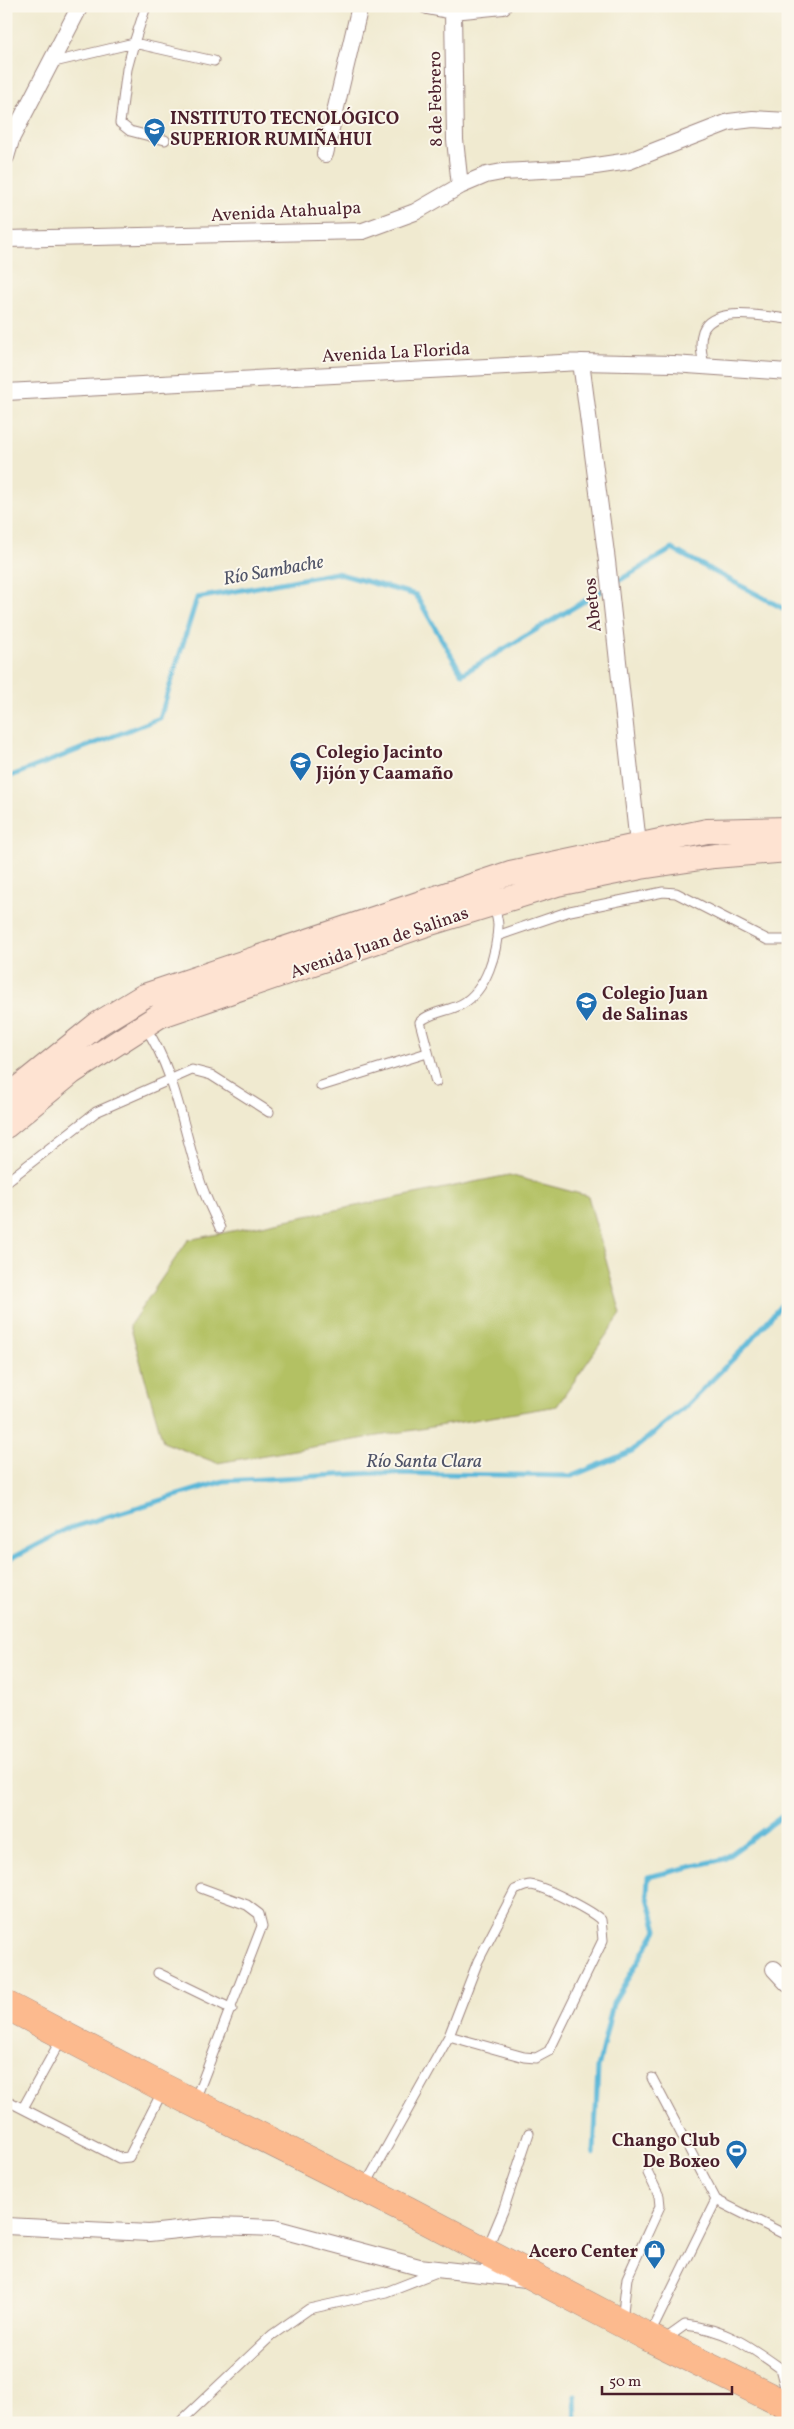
<svg xmlns="http://www.w3.org/2000/svg" width="794" height="2429" font-family="Vollkorn,serif">
<rect width="100%" height="100%" fill="#fbf7ec"/>
<filter id="ink" filterUnits="userSpaceOnUse"><feTurbulence type="fractalNoise" baseFrequency=".02" numOctaves="2"/><feDisplacementMap in="SourceGraphic" scale="10" xChannelSelector="R" yChannelSelector="G"/><feConvolveMatrix kernelMatrix="1 2 1 2 8 2 1 2 1" color-interpolation-filters="sRGB"/></filter>
<filter id="wash" filterUnits="userSpaceOnUse"><feTurbulence type="fractalNoise" baseFrequency=".0096" numOctaves="4" result="noise"/><feDisplacementMap in="SourceGraphic" scale="20" xChannelSelector="R" yChannelSelector="G"/><feGaussianBlur stdDeviation="1.12" result="paint"/><feColorMatrix in="noise" values="0 0 0 0 0 0 0 0 0 0 0 0 0 0 0 0 0 1.4 0 .05"/><feComposite in="paint" operator="in"/></filter>
<g filter="url(#wash)">
<rect width="100%" height="100%" fill="#f0ead0"/>
<path fill="#b3c164" stroke="#7e7048" d="M509,1175L588,1196L621,1314L557,1406L217,1463L163,1442L130,1325L188,1240Z"/>
<g fill="none" stroke-linecap="round" stroke-linejoin="round">
<path stroke="#5ab7d8" stroke-width="5" d="M6,778L160,718L197,598L336,573L416,595L462,674L672,549L788,611
M6,1561L67,1529L224,1481L374,1473L572,1476L632,1451L684,1408L747,1345L788,1297
M594,2154L598,2068L613,2003L657,1930L647,1894L648,1877L724,1859L788,1812
M575,2396L576,2423"/>
</g>
</g>
<g filter="url(#ink)">
<g fill="none" stroke-linecap="round" stroke-linejoin="round">
<defs>
<path id="lane" d="M50,63L134,43L146,6
M165,140L130,131L120,123L127,69L134,43L214,61
M704,366C702,355 699,342 703,331C713,305 766,317 788,319
M497,936L570,911L663,892L676,893L768,940H788
M145,1027C175,1070 183,1129 199,1178C204,1195 213,1212 220,1228
M436,1082L420,1022C429,1012 450,1011 462,1004C487,990 497,952 498,926C498,918 495,911 493,903
M321,1086L427,1053
M6,1182L96,1112L192,1070L211,1075L269,1112
M158,1973L232,2009
M652,2078L716,2200L788,2236
M6,2100L119,2158L129,2157L163,2090
M195,2100L262,1926L259,1914L247,1905L201,1888
M23,2108L63,2036
M365,2186L449,2036L478,1961L515,1890C520,1888 526,1885 530,1885C544,1886 592,1911 601,1920L603,1940L549,2051L536,2058L524,2057L449,2036
M487,2249L503,2211L529,2133
M622,2320L627,2278L660,2206L659,2196L648,2173
M650,2334L716,2200
M664,2340L685,2325C725,2329 748,2345 780,2368L785,2387L783,2400
M179,2423L272,2335L309,2309L386,2292L437,2272"/>
<path id="street" d="M427,6L453,11L503,6
M453,11L455,140L460,186
M325,154L360,6
M6,157L12,137L80,6
M6,239L363,231L415,212L460,186L486,175L502,172L582,168L629,161L729,122L753,119L788,121
M581,362L607,561L638,844
M6,392L581,362L673,364L788,372
M774,1969L788,1984
M6,2226L149,2233L215,2226L274,2228L419,2267L526,2279"/>
<path id="secondary" d="M6,1098L98,1024L144,996L510,873L707,831L788,829
M6,1126L72,1072L159,1016L427,924L557,884L641,867L714,856L788,850"/>
<path id="highway" d="M6,2005L162,2087L407,2210L648,2337L788,2406"/>
</defs>
<use href="#lane" stroke="#9d847e" stroke-width="11"/>
<use href="#street" stroke="#9d847e" stroke-width="18"/>
<use href="#secondary" stroke="#9d847e" stroke-width="26"/>
<use href="#highway" stroke="#9d847e" stroke-width="29"/>
<use href="#lane" stroke="#fff" stroke-width="9"/>
<use href="#street" stroke="#fff" stroke-width="16"/>
<use href="#secondary" stroke="#fee3d2" stroke-width="24"/>
<use href="#highway" stroke="#fcba8e" stroke-width="28"/>
</g>
</g>
<defs>
<symbol id="university-pin" viewBox="-11 -11 22 30"><path d="M0 17L-7.5 6A9.5 9.5 0 1 1 7.5 6Z" fill="#1f6fb2" stroke="#fbf7ec"/><path d="M0-5L7-2L0 1L-7-2ZM-4 1L0 2.5L4 1V4Q0 6-4 4Z" fill="#fff"/></symbol>
<symbol id="school-pin" viewBox="-11 -11 22 30"><path d="M0 17L-7.5 6A9.5 9.5 0 1 1 7.5 6Z" fill="#1f6fb2" stroke="#fbf7ec"/><path d="M0-5L7-2L0 1L-7-2ZM-4 1L0 2.5L4 1V4Q0 6-4 4Z" fill="#fff"/></symbol>
<symbol id="stadium-pin" viewBox="-11 -11 22 30"><path d="M0 17L-7.5 6A9.5 9.5 0 1 1 7.5 6Z" fill="#1f6fb2" stroke="#fbf7ec"/><path d="M0-5a6.5 5 0 1 0 0 10a6.5 5 0 1 0 0-10ZM-3.5-1.8h7v3.6h-7Z" fill="#fff"/></symbol>
<symbol id="shop-pin" viewBox="-11 -11 22 30"><path d="M0 17L-7.5 6A9.5 9.5 0 1 1 7.5 6Z" fill="#1f6fb2" stroke="#fbf7ec"/><path d="M-5-2.5h2.3a2.7 3.5 0 0 1 5.4 0H5L5.5 6h-11ZM-1.5-2.5h3a1.5 2.3 0 0 0-3 0Z" fill="#fff"/></symbol>
</defs>
<g fill-rule="evenodd">
<use href="#university-pin" x="142" y="116" width="25" height="34"/>
<use href="#school-pin" x="288" y="750" width="25" height="34"/>
<use href="#school-pin" x="574" y="990" width="25" height="34"/>
<use href="#stadium-pin" x="724" y="2138" width="25" height="34"/>
<use href="#shop-pin" x="642" y="2238" width="25" height="34"/>
</g>
<g text-anchor="middle" stroke-width="4" stroke-linejoin="round" paint-order="stroke">
<g font-size="18" fill="#4a1f2b" stroke="#fbf7ec">
<text transform="translate(435 99) rotate(-91)" y="6">8 de Febrero</text>
<text transform="translate(286 211) rotate(-3)" y="6">Avenida Atahualpa</text>
<text transform="translate(396 352) rotate(-3)" y="6">Avenida La Florida</text>
<text transform="translate(592 605) rotate(-96)" y="6">Abetos</text>
<text transform="translate(379 942) rotate(-19)" y="6">Avenida Juan de Salinas</text>
</g>
<g font-size="18" font-weight="bold" fill="#4a1f2b" stroke="#fbf7ec" text-anchor="start">
<text x="170" y="124">INSTITUTO TECNOLÓGICO<tspan x="170" dy="21">SUPERIOR RUMIÑAHUI</tspan></text>
<text x="316" y="758">Colegio Jacinto<tspan x="316" dy="21">Jijón y Caamaño</tspan></text>
<text x="602" y="999">Colegio Juan<tspan x="602" dy="21">de Salinas</tspan></text>
<text x="720" y="2146" text-anchor="end">Chango Club<tspan x="720" dy="21">De Boxeo</tspan></text>
<text x="638" y="2257" text-anchor="end">Acero Center</text>
</g>
<g font-size="19" font-style="italic" fill="#505468" stroke="#fbf7ec">
<text transform="translate(273 569) rotate(-10)" y="7">Río Sambache</text>
<text x="424" y="1467">Río Santa Clara</text>
</g>
</g>
<rect width="794" height="2429" fill="none" stroke="#fbf7ec" stroke-width="25"/>
<path d="M602 2386v8h130v-8" fill="none" stroke="#4a1f2b" stroke-width="2.5"/>
<text x="609" y="2386" font-size="15" fill="#4a1f2b" stroke="#fbf7ec" stroke-width="4" paint-order="stroke">50 m</text>
</svg>
